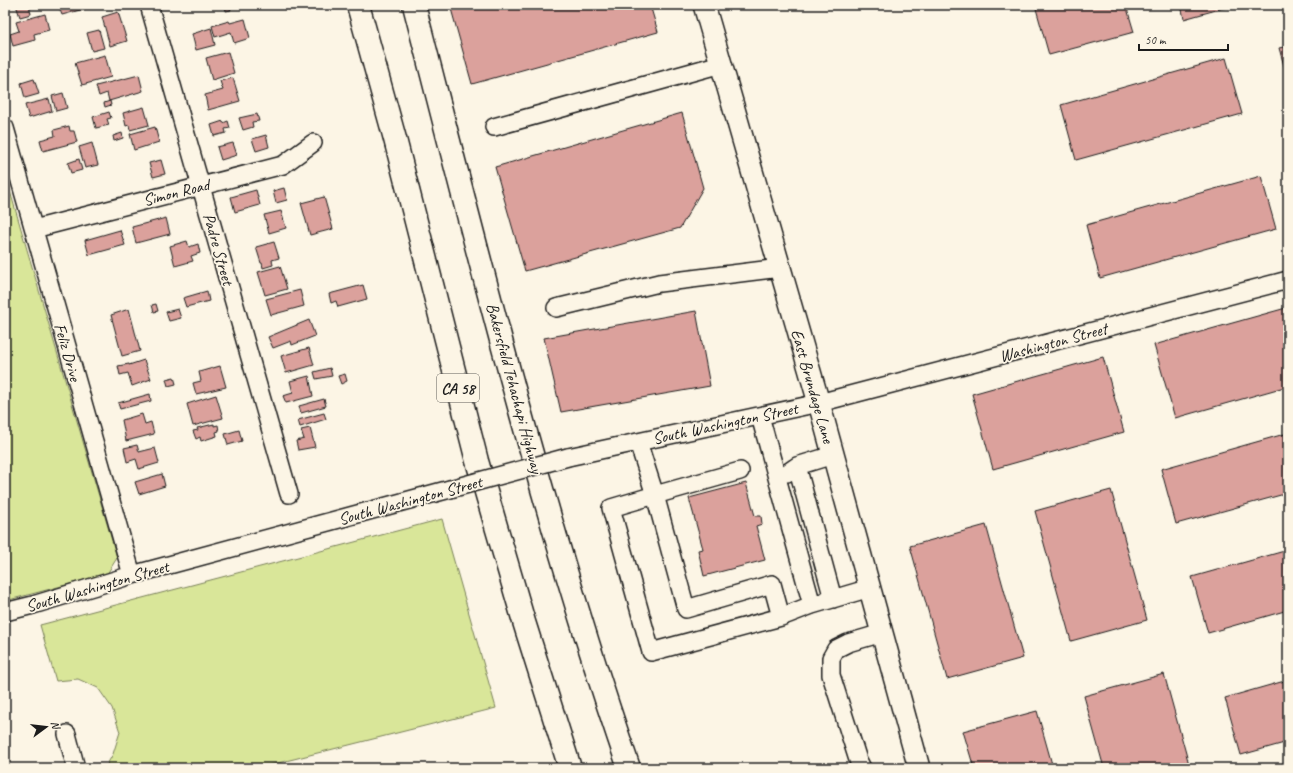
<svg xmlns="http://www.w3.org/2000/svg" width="1293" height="773" font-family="Caveat,sans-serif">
<rect width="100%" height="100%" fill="#fcf5e5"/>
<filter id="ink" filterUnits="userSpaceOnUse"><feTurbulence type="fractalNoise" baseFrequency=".025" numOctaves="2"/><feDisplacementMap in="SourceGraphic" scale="8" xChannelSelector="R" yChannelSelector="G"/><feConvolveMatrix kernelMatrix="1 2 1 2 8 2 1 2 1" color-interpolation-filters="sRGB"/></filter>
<g filter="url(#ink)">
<path fill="#d9e699" stroke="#7a815a" d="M5,174L117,558L107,574L5,601Z
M442,519L496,708L258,768H105L113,754L120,732L112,708L98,688L78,679L56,681L40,625Z"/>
<path fill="#dba19c" stroke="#1c1c1c" d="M16,5H29L31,14L20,17Z
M77,5H98L62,15L60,10Z
M225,5H229L231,10L226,11Z
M450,5H650L658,32L472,84Z
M1035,5H1126L1134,32L1049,55Z
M1181,5H1234L1184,19Z
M118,12L127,41L110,46L102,17Z
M45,14L49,30L34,34L35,40L13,46L10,34L19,31L16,22Z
M245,19L250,38L234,43L231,32L215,37L212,26L229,21L230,23Z
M211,28L215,45L196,50L192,34Z
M99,30L104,48L92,51L87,33Z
M1288,46V80L1279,48Z
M228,52L234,73L212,80L206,58Z
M105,55L111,77L82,85L75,63Z
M1226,58L1242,114L1076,160L1061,105Z
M139,75L143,91L109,101L107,93L99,96L96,86Z
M233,78L240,101L208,110L205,95L223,90L220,81Z
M34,79L39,94L25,98L21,83Z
M63,93L67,108L56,111L52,96Z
M49,99L52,111L29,118L25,105Z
M110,101L111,105L105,107L104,103Z
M144,107L149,125L130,130L129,125L126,126L123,113Z
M109,112L111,118L107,119L109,125L96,128L93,117Z
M682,113L703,188L680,228L525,271L495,167Z
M257,114L259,121L252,122L253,127L243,130L239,118Z
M223,121V123L228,121L230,128L225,129L226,133L214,136L211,125Z
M69,126L70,131H74L77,142L43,151L40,140L55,136L54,130Z
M155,127L159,142L134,150L130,134Z
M122,133L123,138L114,141L113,136Z
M266,135L269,147L256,151L252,139Z
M92,143L98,165L85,168L79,147Z
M233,143L237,155L221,160L217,147Z
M79,159L82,170L71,173L68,163Z
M161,160L165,174L153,177L149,163Z
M1261,176L1276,229L1100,278L1086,225Z
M284,188L287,200L276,203L273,191Z
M256,190L260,205L235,212L231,197Z
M324,197L333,229L310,235L301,203Z
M281,211L286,228L269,233L264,215Z
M166,218L170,234L136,243L132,227Z
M120,230L125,245L89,255L85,240Z
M187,241L189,247L198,244L200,253L191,256L193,261L175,266L170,246Z
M274,242L279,258L272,260L273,265L263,268L262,263H261L256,247Z
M280,266L287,289L265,295L258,272Z
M363,285L367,299L338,307L336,301L331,303L329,294Z
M300,290L304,306L271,315L266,299Z
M207,291L209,301L186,307L183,298Z
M156,304L158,311L154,312L152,305Z
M1286,308L1288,316V386L1175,418L1154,345Z
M129,309L140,351L122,356L111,315Z
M178,309L181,318L169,321L166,312Z
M696,311L710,386L561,412L544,338Z
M309,320L315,336L292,345L291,341L273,348L268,337Z
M309,348L314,365L286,373L281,356Z
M1103,357L1124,432L993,469L972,394Z
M144,360L151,379L132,386L128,373L120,375L118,366L129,364V365Z
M220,366L226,387L196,394L193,383L201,381L199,372Z
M330,368L332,376L316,379L314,372Z
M345,374L347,381L341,384L338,376Z
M309,376L313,396L286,403L283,396L293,393L290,381Z
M174,377L176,384L168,386L166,379Z
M150,394L151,401L120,409L118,403Z
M216,395L223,418L193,426L187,404Z
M324,399L326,406L301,413L299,406Z
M324,413L326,419L300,427L298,420Z
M142,414L145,424L151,422L154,434L126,441L122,420Z
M214,424V426L218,425L219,431L216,432L217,436L201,441L200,437L196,439L193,431L198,430L197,428Z
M310,428L315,447L298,450L296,441L304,439L301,430Z
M239,430L242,441L228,445L225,434Z
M1288,433V493L1176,524L1161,469Z
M137,445L139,452L155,448L159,463L139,469L136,459L127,462L124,448Z
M162,474L165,486L139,494L135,482Z
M746,483L755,516H761L762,524L756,526L765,560L704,576L698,550L703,549L689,498Z
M1111,490L1147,620L1071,641L1035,511Z
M986,525L1023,658L947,679L910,546Z
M1288,550V610L1208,633L1192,577Z
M1164,674L1190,768H1104L1084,696Z
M1288,680V742L1241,755L1225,698Z
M1037,711L1053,768H974L963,731Z"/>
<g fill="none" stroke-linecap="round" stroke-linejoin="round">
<defs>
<path id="minor" d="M149,5L289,494
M494,127L721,64
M5,128L132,575
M34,229L283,165L313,143
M556,308L659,283L780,268
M760,416L812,605
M638,442L655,495L740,471
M568,457L819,403L1288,280
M797,466L833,599
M787,473L797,466L833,455
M5,612L33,605L132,575L450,489
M781,617L772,584L686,609L655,495L611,508L651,652L781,617L812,605L870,588
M67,734L76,768
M862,768L858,760L831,675V658L836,649L848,643L882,633"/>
<path id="major" d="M704,5L819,403L919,768"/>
<path id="highway" d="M358,5L395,139L477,461L524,622L570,768
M414,5C480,261 543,518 629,768"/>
</defs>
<use href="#minor" stroke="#1c1c1c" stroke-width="20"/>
<use href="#major" stroke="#1c1c1c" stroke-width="24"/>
<use href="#highway" stroke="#1c1c1c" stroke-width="25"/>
<use href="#minor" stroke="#fcf5e5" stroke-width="17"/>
<use href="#major" stroke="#fcf5e5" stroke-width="21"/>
<use href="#highway" stroke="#fcf5e5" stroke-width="22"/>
<defs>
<path id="minor-bridge" d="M450,489L568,457"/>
</defs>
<use href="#minor-bridge" stroke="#1c1c1c" stroke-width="20" stroke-linecap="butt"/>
<use href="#minor-bridge" stroke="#fcf5e5" stroke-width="17"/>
</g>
</g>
<g text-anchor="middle" stroke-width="3.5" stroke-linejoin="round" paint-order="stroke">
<rect fill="#fcf5e5" stroke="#5f5d58" stroke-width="1" x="437" y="374" width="42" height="28" rx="3"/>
<g font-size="16" font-weight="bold" fill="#1c1c1c">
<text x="458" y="394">CA 58</text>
</g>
<g font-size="17" fill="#1c1c1c" stroke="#fcf5e5">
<text transform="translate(176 192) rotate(-14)" y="6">Simon Road</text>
<text transform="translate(219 249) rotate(74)" y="6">Padre Street</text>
<text transform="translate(1053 342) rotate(-15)" y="6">Washington Street</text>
<text transform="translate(68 352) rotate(74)" y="6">Feliz Drive</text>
<text transform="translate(813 386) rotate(74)" y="6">East Brundage Lane</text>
<text transform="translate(515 388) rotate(75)" y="6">Bakersfield Tehachapi Highway</text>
<text transform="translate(725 423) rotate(-12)" y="6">South Washington Street</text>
<text transform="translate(410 500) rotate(-15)" y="6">South Washington Street</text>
<text transform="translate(97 586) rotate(-16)" y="6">South Washington Street</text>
</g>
</g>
<rect width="1293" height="773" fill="none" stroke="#fcf5e5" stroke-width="20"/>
<rect x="10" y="10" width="1273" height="753" fill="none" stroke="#1c1c1c" stroke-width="1.5" filter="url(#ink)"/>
<g transform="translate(46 727) rotate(75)" stroke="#fcf5e5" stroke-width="3" paint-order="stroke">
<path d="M0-3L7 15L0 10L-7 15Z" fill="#1c1c1c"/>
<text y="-6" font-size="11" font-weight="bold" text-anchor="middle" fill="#1c1c1c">N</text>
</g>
<path d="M1139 44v6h89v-6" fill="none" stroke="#1c1c1c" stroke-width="2"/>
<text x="1145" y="44" font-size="12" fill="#1c1c1c" stroke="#fcf5e5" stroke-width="3" paint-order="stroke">50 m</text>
</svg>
